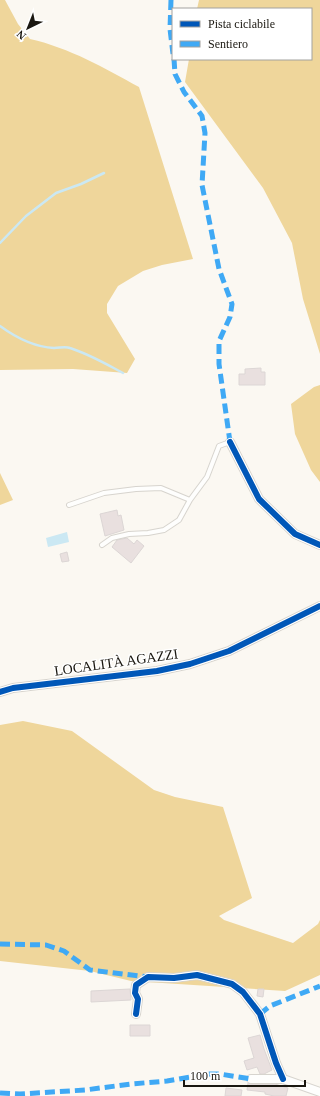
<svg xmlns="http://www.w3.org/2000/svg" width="320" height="1096" font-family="Georgia,serif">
<rect width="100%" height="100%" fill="#fbf8f2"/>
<path fill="#efd69b" d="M0,0H5L18,24L30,39C70,48 104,68 139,87L193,259L162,265L143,271L118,286L107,304V313L135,359L127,373L73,369L0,370Z
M199,0H320V354L303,299L292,243L263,188L185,82L189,59H311V9H197Z
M320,385V482L311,470L295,434L291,404L314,387Z
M0,473L13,500L0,505Z
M23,721L72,731L154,790L175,797L223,807L252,898L219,916L224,920L293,943L318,924L320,920V975L285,991L131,981L90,971L0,961V725Z"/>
<path fill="#cbe8f3" d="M67,532L69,542L48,547L46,538Z"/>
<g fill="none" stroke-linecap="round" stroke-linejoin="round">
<path stroke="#cbe8f3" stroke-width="2.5" d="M0,243L26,216L56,193L81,184L104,173
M0,326C15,337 35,347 54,348C60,348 65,346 70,348C89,354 106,364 123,373"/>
</g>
<path fill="#e9e0df" stroke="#dcd6d5" d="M261,368V372H265V385H239V374H245V369Z
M117,510L118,516L121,515L124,530L105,536L100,514Z
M127,538L134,544L137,540L144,546L131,563L112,547L117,540Z
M67,552L69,561L62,562L60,554Z
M130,989L131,1000L91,1002V991Z
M258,989H264L263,997L257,996Z
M130,1025H150V1036H130Z
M260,1035L264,1049L272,1070L264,1074H260L257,1067L247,1070L244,1061L254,1058L248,1038Z
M248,1083L251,1084H275L288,1088L286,1096H274L265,1094V1092L247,1090Z
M226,1088L242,1090L241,1096H225Z"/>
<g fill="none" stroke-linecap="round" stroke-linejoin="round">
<defs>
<path id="service" d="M69,505L104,493L136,489L161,488L190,500
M102,545L112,538L129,534L148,533L164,530L179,520L190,500L207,477L219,446L230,442"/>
<path id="minor" d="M230,442L259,499L295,534L320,545
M0,692L13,688L157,671L190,664L229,651L320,606
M136,1014L138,999L135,993L136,985L148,977L174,978L197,975L232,984L243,992L260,1014L276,1063L283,1079
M251,1079H283L320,1092"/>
</defs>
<use href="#service" stroke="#d7d4ce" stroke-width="6"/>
<use href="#minor" stroke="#d7d4ce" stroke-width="10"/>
<use href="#service" stroke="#fefefd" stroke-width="4"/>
<use href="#minor" stroke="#fefefd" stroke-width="8"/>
<path stroke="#3fa9f5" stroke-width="5" stroke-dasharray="10 5" stroke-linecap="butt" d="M171,0L170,29L173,54
M174,59L175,74L184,92L202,116L205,133L202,185L219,269L232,304L230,317L219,341V364L230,442
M0,944L46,945L64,951L90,970L148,977
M260,1014L270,1006L320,986
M0,1093L20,1094L85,1090L131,1084L167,1081L208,1074H220L251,1079"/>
<defs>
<path id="cycleway" d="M230,442L259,499L295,534L320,545
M0,692L13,688L157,671L190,664L229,651L320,606
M136,1014L138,999L135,993L136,985L148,977L174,978L197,975L232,984L243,992L260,1014L276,1063L283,1079"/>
</defs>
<use href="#cycleway" stroke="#fff" stroke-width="8"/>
<use href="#cycleway" stroke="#0057b8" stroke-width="6"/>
</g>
<g text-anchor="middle" stroke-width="3" stroke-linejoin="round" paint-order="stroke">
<g font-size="14" fill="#1a1710" stroke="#fff">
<text transform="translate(116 662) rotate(-8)" y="5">LOCALITÀ AGAZZI</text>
</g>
</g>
<rect x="172" y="8" width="140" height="52" fill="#ffffff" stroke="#a3a29f"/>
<rect x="180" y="21" width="20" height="6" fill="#0057b8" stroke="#a3a29f"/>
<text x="208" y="28" font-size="12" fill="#1a1710">Pista ciclabile</text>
<rect x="180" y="41" width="20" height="6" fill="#3fa9f5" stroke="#a3a29f"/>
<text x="208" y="48" font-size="12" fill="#1a1710">Sentiero</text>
<g transform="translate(28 28) rotate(223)" stroke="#ffffff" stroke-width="3" paint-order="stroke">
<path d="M0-3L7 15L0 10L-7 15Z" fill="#1a1710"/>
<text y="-6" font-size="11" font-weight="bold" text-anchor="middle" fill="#1a1710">N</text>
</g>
<path d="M184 1080v6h121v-6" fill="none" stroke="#1a1710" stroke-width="2"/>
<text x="190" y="1080" font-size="12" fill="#1a1710" stroke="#ffffff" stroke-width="3" paint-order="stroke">100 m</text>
</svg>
